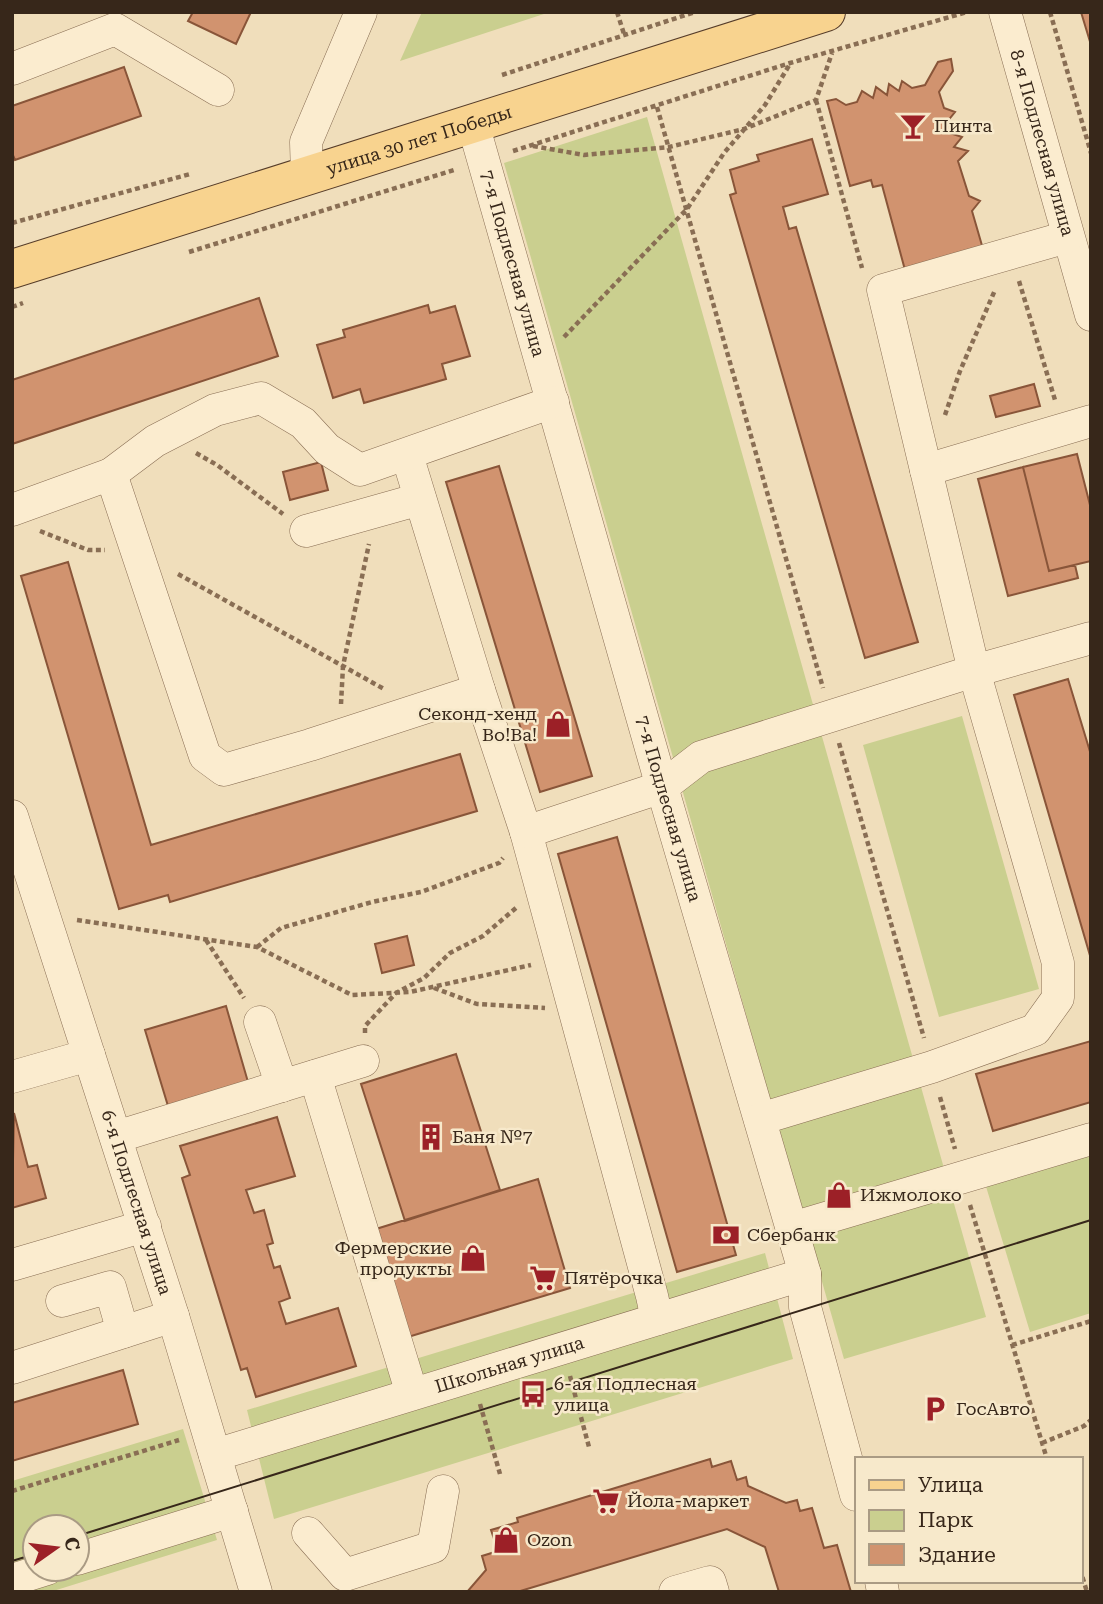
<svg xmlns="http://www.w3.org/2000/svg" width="1103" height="1604" font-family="'Roboto Serif',serif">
<rect width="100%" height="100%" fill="#f0debb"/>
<path fill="#cacf8f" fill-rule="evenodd" d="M422,12H550L400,61Z
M647,117L986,1317L844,1359L504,163Z
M962,716L1039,989L939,1017L863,745Z
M1091,1126V1313L1030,1332L978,1160Z
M765,1253L793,1359L274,1519L247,1410Z
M183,1429L217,1540L50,1592H12V1481ZM35,1527H77V1569H35Z"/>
<path fill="#d1936f" stroke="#895539" stroke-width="2" d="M193,12H251L236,44L188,21Z
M1081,12H1091V45Z
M951,59L953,71L939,92L944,108L955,112L947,122L958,125L950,133L962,137L954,147L968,151L958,161L969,196L980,201L972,211L983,249L905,270L882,185L873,187L871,180L850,186L827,101L836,99L846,105L857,102L862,91L873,98L876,87L887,95L889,84L899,91L902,81L912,88L925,85L938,62Z
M124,67L141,116L15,160L12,153V106Z
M812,139L828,194L783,207L789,229L796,227L918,642L865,658L730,195L736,193L730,170L759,161L757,155Z
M259,298L278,356L12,444V380Z
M428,305L430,313L455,306L470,356L442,364L446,379L364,403L360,389L333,398L317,345L345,337L343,330Z
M1034,384L1040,406L996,417L990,396Z
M1077,454L1091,509V561L1049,571L1023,467Z
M321,462L328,490L290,500L283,472Z
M499,466L592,776L540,792L446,482Z
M1023,467L1049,571L1075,565L1078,578L1008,596L978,479Z
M68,562L151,845L460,754L477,811L170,902L168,895L119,909L21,576Z
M1068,679L1091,755V959L1014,695Z
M617,837L736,1255L677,1272L558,854Z
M407,936L414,965L382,973L375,944Z
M226,1006L248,1082L168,1106L145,1030Z
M1091,1041V1102L993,1131L976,1074Z
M456,1054L500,1190L405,1221L361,1084Z
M14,1113L28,1167L37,1165L46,1198L12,1208Z
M277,1117L295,1176L246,1190L254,1213L264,1210L273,1243L267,1245L274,1268L280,1266L290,1298L279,1302L286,1324L338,1308L356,1366L256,1397L247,1368L241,1370L182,1178L190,1175L180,1146Z
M538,1179L570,1288L408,1337L376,1229Z
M123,1370L138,1424L12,1461V1403Z
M710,1459L712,1467L731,1461L737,1480L746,1477L748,1486L786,1503L797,1500L800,1511L812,1508L824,1548L837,1545L851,1592H779L765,1547L727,1529L517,1592H467L486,1570L482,1556L498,1551L491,1530L518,1522L517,1518Z"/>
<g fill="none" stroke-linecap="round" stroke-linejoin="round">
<defs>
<g id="minor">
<path id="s1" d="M1005,12L1091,315"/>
<path d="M12,69L115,29L218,90"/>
<path id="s2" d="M473,124L662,787L805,1274V1307L856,1495"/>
<path d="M307,177L306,142L361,12"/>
<path d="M407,455L479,690"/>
<path d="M926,470L1091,421"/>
<path d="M111,474L205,756L224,770L310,745L479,690L526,832L652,1296L657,1319"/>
<path d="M12,510L111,474L155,441L215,410L261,398L303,423L327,449L360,470L553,402"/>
<path d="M306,531L420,499"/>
<path id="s3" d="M12,816L173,1316L256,1592"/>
<path d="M526,832L662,787L701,757L974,671L1091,638"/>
<path d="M260,1022L282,1086"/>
<path d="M315,1076L412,1394"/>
<path d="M12,1077L89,1055"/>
<path d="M760,1119L932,1067L1035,1030L1058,998V963L974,671L883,290L1067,237"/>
<path d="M116,1137L363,1061"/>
<path d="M792,1228L1091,1139"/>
<path d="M12,1265L145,1226"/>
<path d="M62,1301L110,1287L123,1332"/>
<path d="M12,1368L173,1316"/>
<path id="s4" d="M215,1455L805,1274"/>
<path d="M308,1533L345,1575L433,1547L443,1491"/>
<path d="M77,1559L232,1511"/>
<path d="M12,1580L47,1569"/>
<path d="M881,1581L883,1592"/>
<path d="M675,1592L710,1582L713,1592"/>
</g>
<g id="major">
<path id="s5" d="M12,269L826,12"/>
</g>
</defs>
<use href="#minor" stroke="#896e54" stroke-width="33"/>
<use href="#major" stroke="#563c29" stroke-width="40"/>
<path stroke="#896e54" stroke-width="4.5" stroke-dasharray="5 3.5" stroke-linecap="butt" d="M617,12L624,34
M1050,12L1091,153
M502,75L695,12
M816,100L862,268
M657,107L823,688
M533,146L584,155L669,147L744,129L816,100L832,53
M513,151L790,63L967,12
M12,223L190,174
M189,252L454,170
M1019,281L1055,400
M12,307L23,303
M564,337L687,209L724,153L765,105L790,64
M945,415L960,371L995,290
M196,453L217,465L283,514
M40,531L88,550H105
M178,574L384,689
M341,704L343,666L369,544
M839,743L924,1038
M77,920L257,947L352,995L410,992L531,965
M206,940L244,998
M257,947L281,928L372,902L421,892L499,863L503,858
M434,988L477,1004L545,1008
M365,1033V1026L396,993L424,978L450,953L483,936L517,907
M940,1097L955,1149
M970,1205L1047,1459
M1012,1345L1091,1321
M570,1376L589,1447
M480,1404L500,1474
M1042,1443L1084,1426L1091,1420
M12,1491L179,1440
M1080,1569L1087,1592"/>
<use href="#minor" stroke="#fbeccf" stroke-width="32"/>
<use href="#major" stroke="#f8d38f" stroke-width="38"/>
<path stroke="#37271a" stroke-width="2" d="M77,1536L1091,1220
M12,1561L35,1554"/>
</g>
<defs>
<symbol id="bar-bare" viewBox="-9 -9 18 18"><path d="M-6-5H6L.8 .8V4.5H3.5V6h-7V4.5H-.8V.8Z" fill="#9c2027" stroke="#f7e9cb" stroke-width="2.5" paint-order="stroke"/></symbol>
<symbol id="shop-bare" viewBox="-9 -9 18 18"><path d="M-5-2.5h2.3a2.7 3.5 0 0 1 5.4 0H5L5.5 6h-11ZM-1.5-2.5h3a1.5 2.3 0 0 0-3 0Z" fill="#9c2027" stroke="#f7e9cb" stroke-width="2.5" paint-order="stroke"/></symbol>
<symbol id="building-bare" viewBox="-9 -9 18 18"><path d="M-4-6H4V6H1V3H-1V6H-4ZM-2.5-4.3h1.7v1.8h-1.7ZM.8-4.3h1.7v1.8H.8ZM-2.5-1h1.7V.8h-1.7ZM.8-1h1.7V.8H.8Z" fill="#9c2027" stroke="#f7e9cb" stroke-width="2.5" paint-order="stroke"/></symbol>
<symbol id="bank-bare" viewBox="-9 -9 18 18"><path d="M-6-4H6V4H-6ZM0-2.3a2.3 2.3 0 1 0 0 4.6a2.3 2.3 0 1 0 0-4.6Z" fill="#9c2027" stroke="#f7e9cb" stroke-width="2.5" paint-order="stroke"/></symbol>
<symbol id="supermarket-bare" viewBox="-9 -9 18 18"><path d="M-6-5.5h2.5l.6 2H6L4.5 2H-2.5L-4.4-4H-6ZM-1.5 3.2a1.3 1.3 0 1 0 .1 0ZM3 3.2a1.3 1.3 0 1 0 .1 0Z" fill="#9c2027" stroke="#f7e9cb" stroke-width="2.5" paint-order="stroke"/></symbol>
<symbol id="bus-bare" viewBox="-9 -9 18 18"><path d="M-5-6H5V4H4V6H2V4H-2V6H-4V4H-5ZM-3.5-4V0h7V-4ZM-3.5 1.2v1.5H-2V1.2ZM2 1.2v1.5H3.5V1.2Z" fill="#9c2027" stroke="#f7e9cb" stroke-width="2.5" paint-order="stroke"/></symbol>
<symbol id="parking-bare" viewBox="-9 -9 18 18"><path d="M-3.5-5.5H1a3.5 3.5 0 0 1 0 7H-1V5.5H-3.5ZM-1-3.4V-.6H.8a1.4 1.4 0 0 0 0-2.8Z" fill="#9c2027" stroke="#f7e9cb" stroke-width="2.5" paint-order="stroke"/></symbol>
</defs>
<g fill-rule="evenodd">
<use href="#bar-bare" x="894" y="107" width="38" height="38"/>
<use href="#shop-bare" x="539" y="705" width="38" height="38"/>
<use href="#building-bare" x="412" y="1118" width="38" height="38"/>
<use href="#shop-bare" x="820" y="1176" width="38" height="38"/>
<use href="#bank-bare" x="707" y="1216" width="38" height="38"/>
<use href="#shop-bare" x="454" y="1239" width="38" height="38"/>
<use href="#supermarket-bare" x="524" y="1259" width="38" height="38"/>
<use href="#bus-bare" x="514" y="1375" width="38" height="38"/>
<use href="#parking-bare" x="916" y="1390" width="38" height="38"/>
<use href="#supermarket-bare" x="587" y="1482" width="38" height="38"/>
<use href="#shop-bare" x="487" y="1521" width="38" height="38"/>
</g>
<g text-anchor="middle" stroke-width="5" stroke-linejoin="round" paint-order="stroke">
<g font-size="18" fill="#37271a" stroke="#f7e9cb" text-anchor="start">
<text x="934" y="132">Пинта</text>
<text x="537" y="720" text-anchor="end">Секонд-хенд<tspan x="537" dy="21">Во!Ва!</tspan></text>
<text x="452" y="1143">Баня №7</text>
<text x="860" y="1201">Ижмолоко</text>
<text x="747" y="1241">Сбербанк</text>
<text x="452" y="1254" text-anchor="end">Фермерские<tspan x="452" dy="21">продукты</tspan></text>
<text x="564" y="1284">Пятёрочка</text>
<text x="554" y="1390">6-ая Подлесная<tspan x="554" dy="21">улица</tspan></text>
<text x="956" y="1415">ГосАвто</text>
<text x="627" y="1507">Йола-маркет</text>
<text x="527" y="1546">Ozon</text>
</g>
<g font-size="18" fill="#37271a" stroke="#f7e9cb">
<text dy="6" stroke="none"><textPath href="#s5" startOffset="427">улица 30 лет Победы</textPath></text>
<text dy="6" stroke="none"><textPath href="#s1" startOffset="136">8-я Подлесная улица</textPath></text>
<text dy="6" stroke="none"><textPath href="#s2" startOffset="145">7-я Подлесная улица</textPath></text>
<text dy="6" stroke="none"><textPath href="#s2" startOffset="712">7-я Подлесная улица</textPath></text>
<text dy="6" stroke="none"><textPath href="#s3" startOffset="406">6-я Подлесная улица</textPath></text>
<text dy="6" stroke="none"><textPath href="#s4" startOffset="308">Школьная улица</textPath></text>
</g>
</g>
<rect width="1103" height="1604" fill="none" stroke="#37271a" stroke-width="28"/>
<rect x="855" y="1457" width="228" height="126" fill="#f7e9cb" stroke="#aa9b84" stroke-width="2"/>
<rect x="869" y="1480" width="35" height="10" fill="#f8d38f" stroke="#aa9b84" stroke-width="2"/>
<text x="918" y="1492" font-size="21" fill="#37271a">Улица</text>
<rect x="869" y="1510" width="35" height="21" fill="#cacf8f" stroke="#aa9b84" stroke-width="2"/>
<text x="918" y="1527" font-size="21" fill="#37271a">Парк</text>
<rect x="869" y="1544" width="35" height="21" fill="#d1936f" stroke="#aa9b84" stroke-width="2"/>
<text x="918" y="1562" font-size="21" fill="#37271a">Здание</text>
<g transform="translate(56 1548) rotate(76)"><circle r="33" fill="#f7e9cb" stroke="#aa9b84" stroke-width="2"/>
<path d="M0-5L12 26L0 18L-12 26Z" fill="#9c2027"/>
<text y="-10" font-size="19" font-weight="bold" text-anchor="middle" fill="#37271a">С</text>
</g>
</svg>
